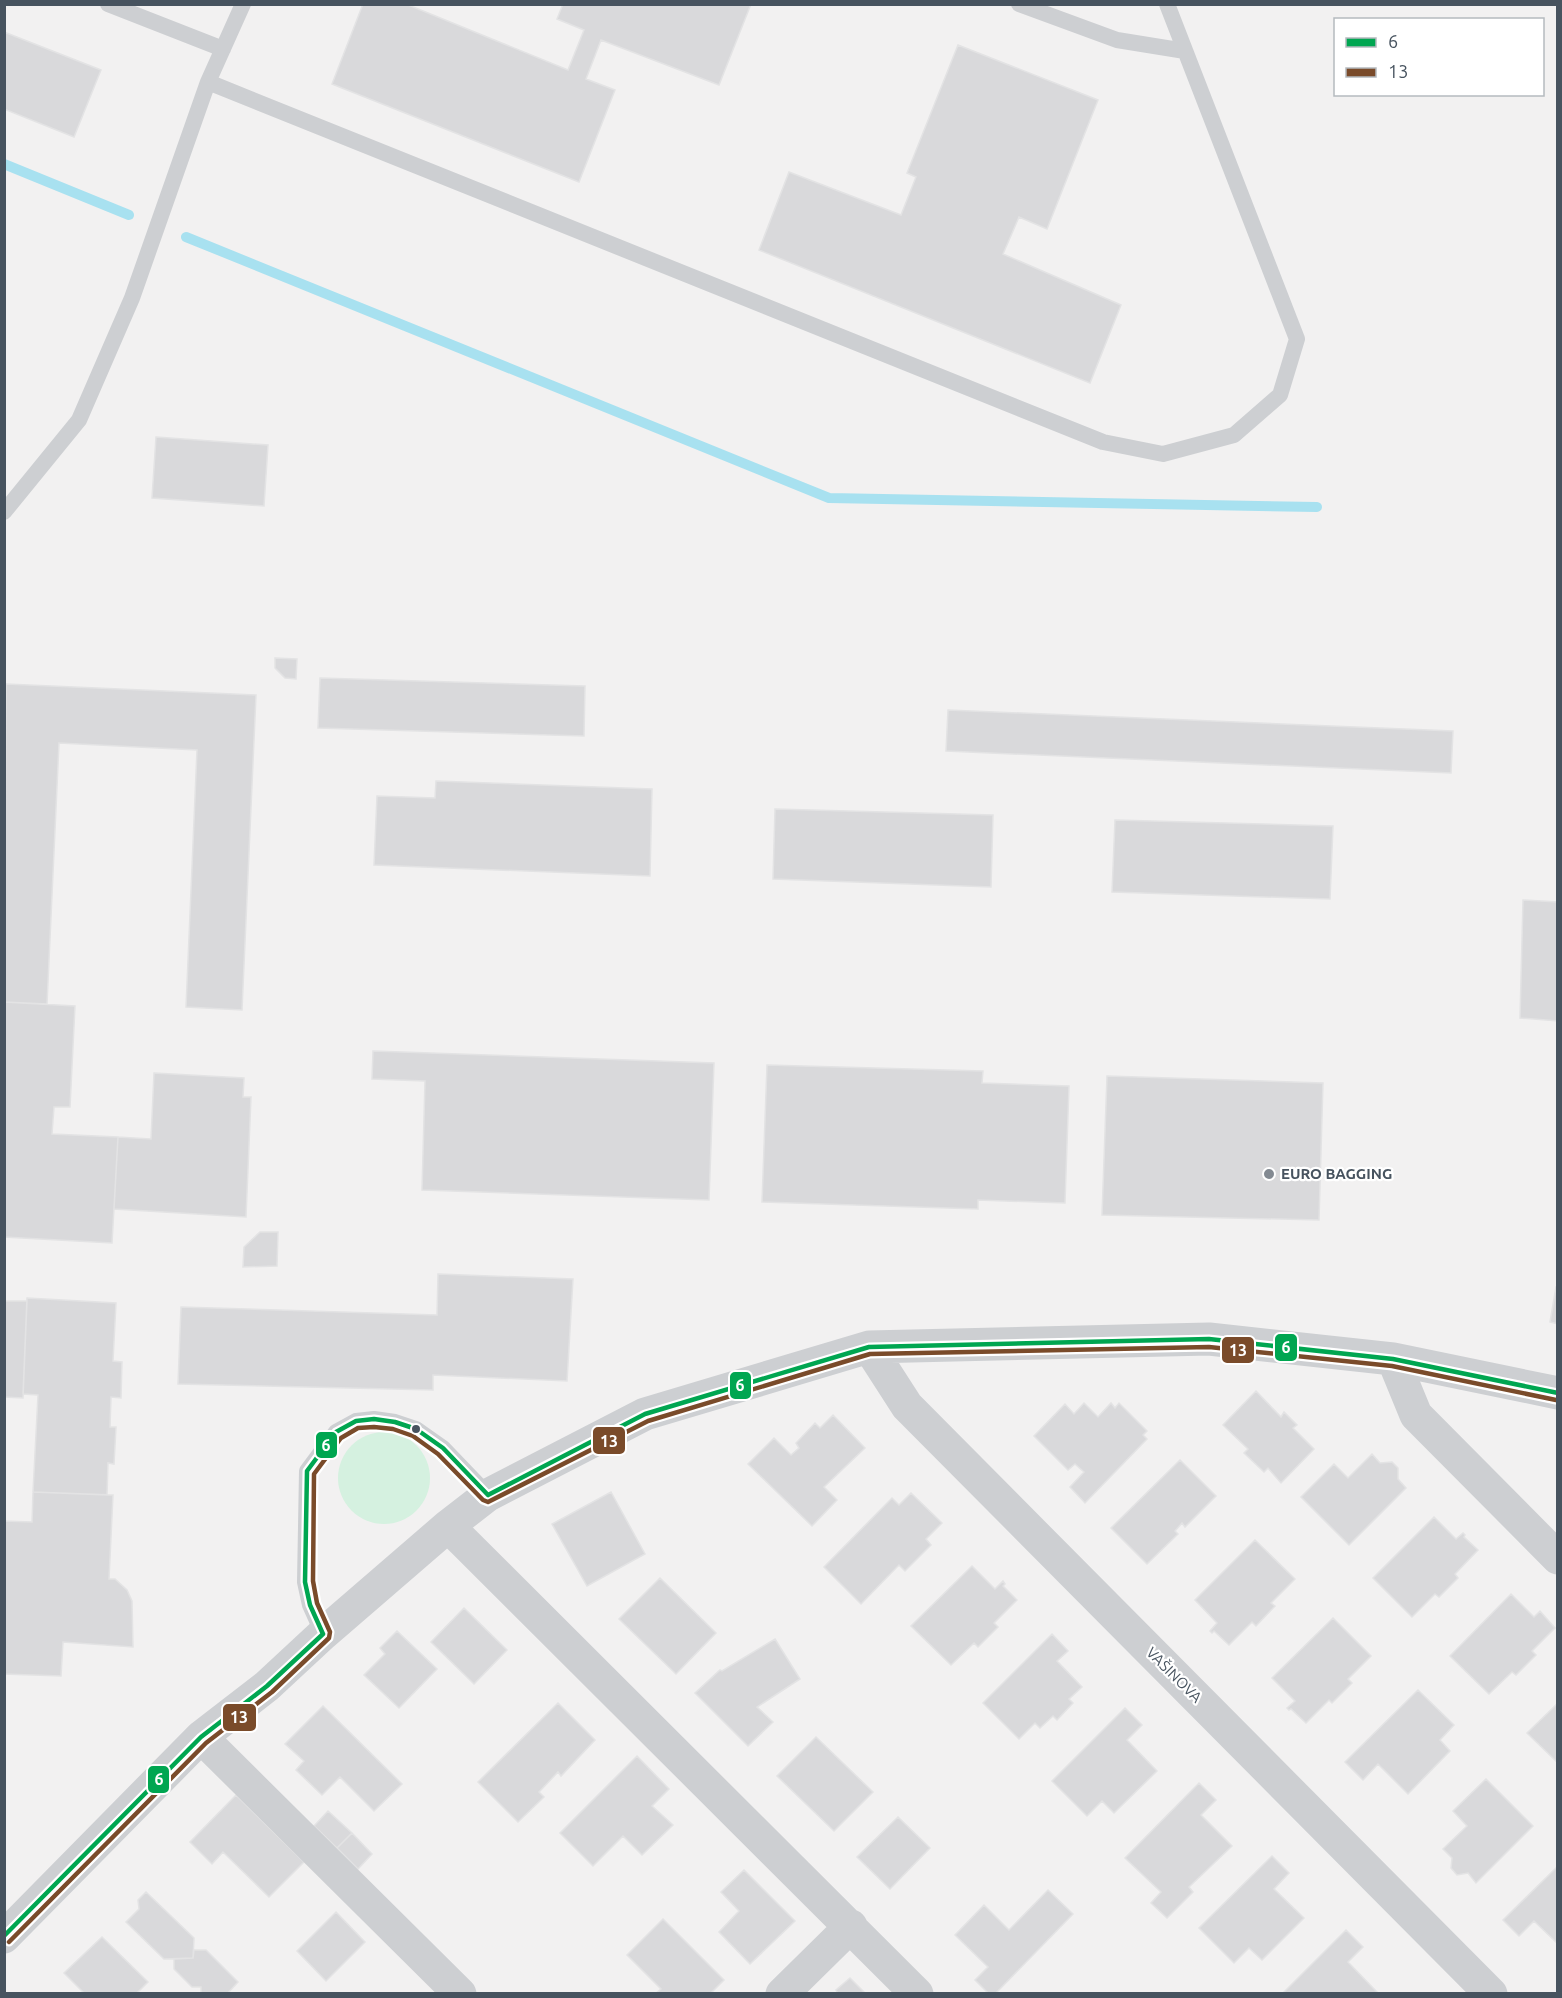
<svg xmlns="http://www.w3.org/2000/svg" width="1562" height="1998" font-family="Ubuntu,sans-serif">
<rect width="100%" height="100%" fill="#f2f1f1"/>
<path fill="#d5f1e0" d="M338 1478a46 46 0 1 1 92 0a46 46 0 1 1-92 0Z"/>
<g fill="none" stroke-linecap="round" stroke-linejoin="round">
<path stroke="#a8e1f0" stroke-width="10" d="M4,164L129,215
M186,237L829,498L1317,507"/>
</g>
<path fill="#d9d9db" stroke="#e3e3e4" stroke-width="1.5" d="M363,4H406L568,70L584,30L557,19L563,4H751L719,85L601,40L586,79L615,90L579,182L332,84Z
M4,32L101,70L74,137L4,109Z
M958,45L1098,100L1047,229L1019,217L1003,254L1121,305L1090,383L759,250L789,172L901,215L916,177L907,173Z
M156,437L268,445L264,506L152,498Z
M275,658L297,659L296,679L285,678L275,668Z
M320,678L585,686L584,736L318,728Z
M6,684L256,695L242,1010L186,1007L197,750L59,743L47,1004L4,1002Z
M948,710L1453,731L1451,773L946,751Z
M436,781L652,789L650,876L374,865L377,796L435,798Z
M775,809L993,815L991,887L773,879Z
M1115,820L1333,826L1330,899L1112,892Z
M1523,900L1558,902V1021L1520,1018Z
M4,1002L75,1006L70,1107H54L52,1134L118,1137L112,1243L4,1237Z
M373,1051L714,1063L709,1200L422,1190L425,1081L372,1079Z
M767,1065L983,1071L982,1083L1069,1086L1065,1203L978,1200V1209L762,1202Z
M154,1073L244,1078L243,1097H251L246,1217L114,1209L118,1137L151,1139Z
M1107,1076L1323,1083L1319,1220L1102,1215Z
M260,1232H278L277,1266L243,1267L244,1247Z
M438,1274L573,1279L567,1381L433,1375V1390L178,1384L181,1307L437,1315Z
M1556,1287H1558V1324L1550,1322Z
M27,1298L116,1303L113,1361L122,1362L121,1398L111,1397L110,1427H116L114,1464L108,1463L107,1495L33,1492L38,1395L23,1394Z
M4,1301H27L23,1398L4,1397Z
M1256,1391L1281,1417L1284,1412L1297,1425L1293,1428L1314,1449L1281,1483L1268,1468L1264,1472L1244,1453L1248,1449L1223,1425Z
M1084,1403L1098,1417L1111,1403L1115,1408L1119,1403L1147,1431L1143,1435L1147,1439L1085,1503L1070,1487L1084,1472L1075,1464L1068,1470L1034,1436L1065,1404L1074,1414Z
M833,1415L865,1448L824,1487L837,1500L812,1526L748,1464L774,1438L791,1455L799,1448L796,1443L815,1423L820,1428Z
M1372,1454L1380,1463L1392,1462L1398,1468V1479L1406,1488L1349,1545L1301,1497L1334,1464L1348,1478Z
M1180,1460L1216,1496L1185,1527L1182,1523L1175,1531L1178,1534L1147,1564L1111,1528Z
M33,1492L113,1495L109,1579H115L127,1590L132,1601L133,1647L63,1642L61,1676L4,1674V1521L32,1522Z
M611,1492L645,1554L587,1586L552,1524Z
M911,1493L942,1523L926,1539L931,1545L905,1571L899,1565L861,1604L824,1567L892,1498L899,1505Z
M1434,1517L1456,1539L1463,1533L1465,1535L1464,1537L1478,1550L1455,1574L1458,1578L1439,1597L1435,1594L1412,1617L1373,1578Z
M1255,1540L1295,1579L1271,1603L1275,1606L1256,1626L1252,1622L1229,1645L1214,1631L1212,1633L1210,1631L1217,1623L1195,1600Z
M972,1566L995,1589L1003,1581L1005,1584L1003,1586L1017,1600L994,1623L998,1627L978,1647L974,1643L951,1665L911,1626Z
M660,1578L716,1633L676,1674L619,1619Z
M1511,1594L1534,1617L1540,1611L1555,1628L1532,1651L1536,1655L1516,1675L1512,1672L1489,1694L1450,1656Z
M464,1608L507,1650L474,1684L431,1642Z
M1333,1618L1371,1656L1348,1679L1352,1683L1332,1703L1329,1700L1306,1723L1291,1709L1289,1710L1287,1708L1295,1701L1272,1678Z
M397,1631L437,1669L399,1708L364,1675L385,1654L380,1648Z
M1052,1634L1068,1651L1057,1661L1082,1687L1069,1699L1073,1703L1057,1720L1053,1716L1040,1728L1035,1723L1019,1739L983,1703Z
M775,1639L800,1679L757,1707L773,1722L748,1746L695,1693L720,1670L722,1671Z
M1418,1690L1454,1725L1440,1740L1450,1751L1408,1794L1378,1764L1363,1780L1345,1762Z
M558,1703L595,1740L561,1776L558,1772L539,1792L544,1797L518,1822L478,1782Z
M1558,1703V1763L1527,1733Z
M323,1706L402,1784L374,1811L340,1777L322,1795L296,1770L304,1761L285,1744Z
M1125,1708L1142,1725L1127,1740L1157,1771L1114,1813L1102,1801L1087,1816L1052,1781Z
M816,1737L873,1792L834,1831L777,1776Z
M637,1756L669,1789L652,1806L673,1825L642,1855L623,1836L593,1866L560,1833Z
M1486,1779L1533,1826L1476,1883L1468,1873L1457,1875L1451,1868L1452,1858L1443,1849L1467,1826L1453,1811Z
M1199,1783L1216,1800L1201,1815L1232,1846L1189,1887L1193,1892L1167,1918L1151,1903L1161,1892L1125,1858Z
M236,1795L304,1862L269,1897L223,1852L212,1864L190,1842Z
M328,1811L352,1833L337,1848L314,1826Z
M898,1817L930,1848L890,1889L857,1857Z
M352,1833L372,1854L358,1869L337,1848Z
M1272,1856L1289,1873L1274,1889L1304,1918L1262,1960L1249,1948L1234,1963L1199,1928Z
M1558,1866V1944L1534,1921L1519,1936L1503,1920Z
M744,1870L795,1921L750,1964L719,1932L739,1911L721,1892Z
M1048,1890L1073,1914L995,1994H989L975,1980L988,1967L955,1935L984,1905L1009,1930Z
M146,1892L194,1938L193,1958L164,1959L126,1922L139,1909L138,1900Z
M336,1912L365,1942L326,1981L297,1951Z
M663,1919L724,1980L710,1994H655L661,1989L627,1955Z
M1346,1930L1363,1947L1348,1962L1377,1992L1375,1994H1282Z
M102,1937L148,1982L136,1994H85L64,1973Z
M194,1950H206L238,1982L227,1994H201V1987H192L174,1969V1959L193,1958Z
M850,1978L866,1994H838L836,1990Z"/>
<g fill="none" stroke-linecap="round" stroke-linejoin="round">
<path stroke="#cdcfd2" stroke-width="16" d="M108,4L223,49
M1019,4L1117,40L1185,51
M208,82L243,4
M4,512L79,420L132,298L208,82L1103,442L1163,454L1234,435L1280,395L1297,339L1167,4
M323,1634L310,1605L305,1582L307,1471L336,1432L356,1421L374,1419L395,1422L416,1429L443,1448L488,1495"/>
<path stroke="#cdcfd2" stroke-width="33" d="M869,1347L907,1406L1491,1994
M1393,1359L1416,1415L1558,1558
M448,1526L917,1994
M201,1737L460,1994
M4,1937L201,1737L267,1686L323,1634L448,1526L488,1495L645,1414L869,1347L1209,1339L1393,1359L1558,1393
M782,1994L851,1926"/>
<defs>
<path id="bus-1" d="M488,1495L645,1414L869,1347L1209,1339L1393,1359L1558,1393
M323,1634L310,1605L305,1582L307,1471L336,1432L356,1421L374,1419L395,1422L416,1429L443,1448L488,1495
M4,1936L201,1737L267,1686L323,1634"/>
<path id="bus-2" d="M9,1942L206,1743L272,1692L329,1638L330,1632L317,1603L313,1581L314,1474L341,1438L358,1428L374,1427L393,1429L413,1436L438,1454L483,1500L488,1502L648,1421L870,1354L1209,1347L1392,1366L1556,1400"/>
</defs>
<use href="#bus-1" stroke="#fff" stroke-width="9"/>
<use href="#bus-2" stroke="#fff" stroke-width="9"/>
<use href="#bus-1" stroke="#00a651" stroke-width="4.5"/>
<use href="#bus-2" stroke="#7a4b2a" stroke-width="4.5"/>
</g>
<circle fill="#838a92" stroke="#fff" stroke-width="2" cx="1269" cy="1174" r="6"/>
<circle fill="#47535f" stroke="#fff" stroke-width="2" cx="416" cy="1429" r="5"/>
<g text-anchor="middle" stroke-width="4.5" stroke-linejoin="round" paint-order="stroke">
<g font-size="15" font-weight="bold" fill="#47535f" stroke="#fff" text-anchor="start">
<text x="1281" y="1179">EURO BAGGING</text>
</g>
<g font-size="15" fill="#47535f" stroke="#fff">
<text transform="translate(1174 1675) rotate(45)" y="5">VAŠINOVA</text>
</g>
</g>
<g stroke="#fff" stroke-width="2">
<rect x="1274" y="1333" width="24" height="29" rx="6" fill="#00a651"/>
<rect x="1221" y="1336" width="34" height="28" rx="6" fill="#7a4b2a"/>
<rect x="729" y="1371" width="23" height="29" rx="6" fill="#00a651"/>
<rect x="592" y="1426" width="34" height="29" rx="6" fill="#7a4b2a"/>
<rect x="315" y="1431" width="23" height="28" rx="6" fill="#00a651"/>
<rect x="222" y="1703" width="35" height="29" rx="6" fill="#7a4b2a"/>
<rect x="147" y="1765" width="23" height="29" rx="6" fill="#00a651"/>
</g>
<g font-size="16" text-anchor="middle" font-weight="bold" fill="#fff">
<text x="1286" y="1353">6</text>
<text x="1238" y="1356">13</text>
<text x="740" y="1391">6</text>
<text x="609" y="1447">13</text>
<text x="326" y="1451">6</text>
<text x="239" y="1723">13</text>
<text x="159" y="1785">6</text>
</g>
<rect width="1562" height="1998" fill="none" stroke="#47535f" stroke-width="12"/>
<rect x="1334" y="18" width="210" height="78" fill="#ffffff" stroke="#b5babf" stroke-width="1.5"/>
<rect x="1346" y="38" width="30" height="9" fill="#00a651" stroke="#b5babf" stroke-width="1.5"/>
<text x="1388" y="48" font-size="18" fill="#47535f">6</text>
<rect x="1346" y="68" width="30" height="9" fill="#7a4b2a" stroke="#b5babf" stroke-width="1.5"/>
<text x="1388" y="78" font-size="18" fill="#47535f">13</text>
</svg>
